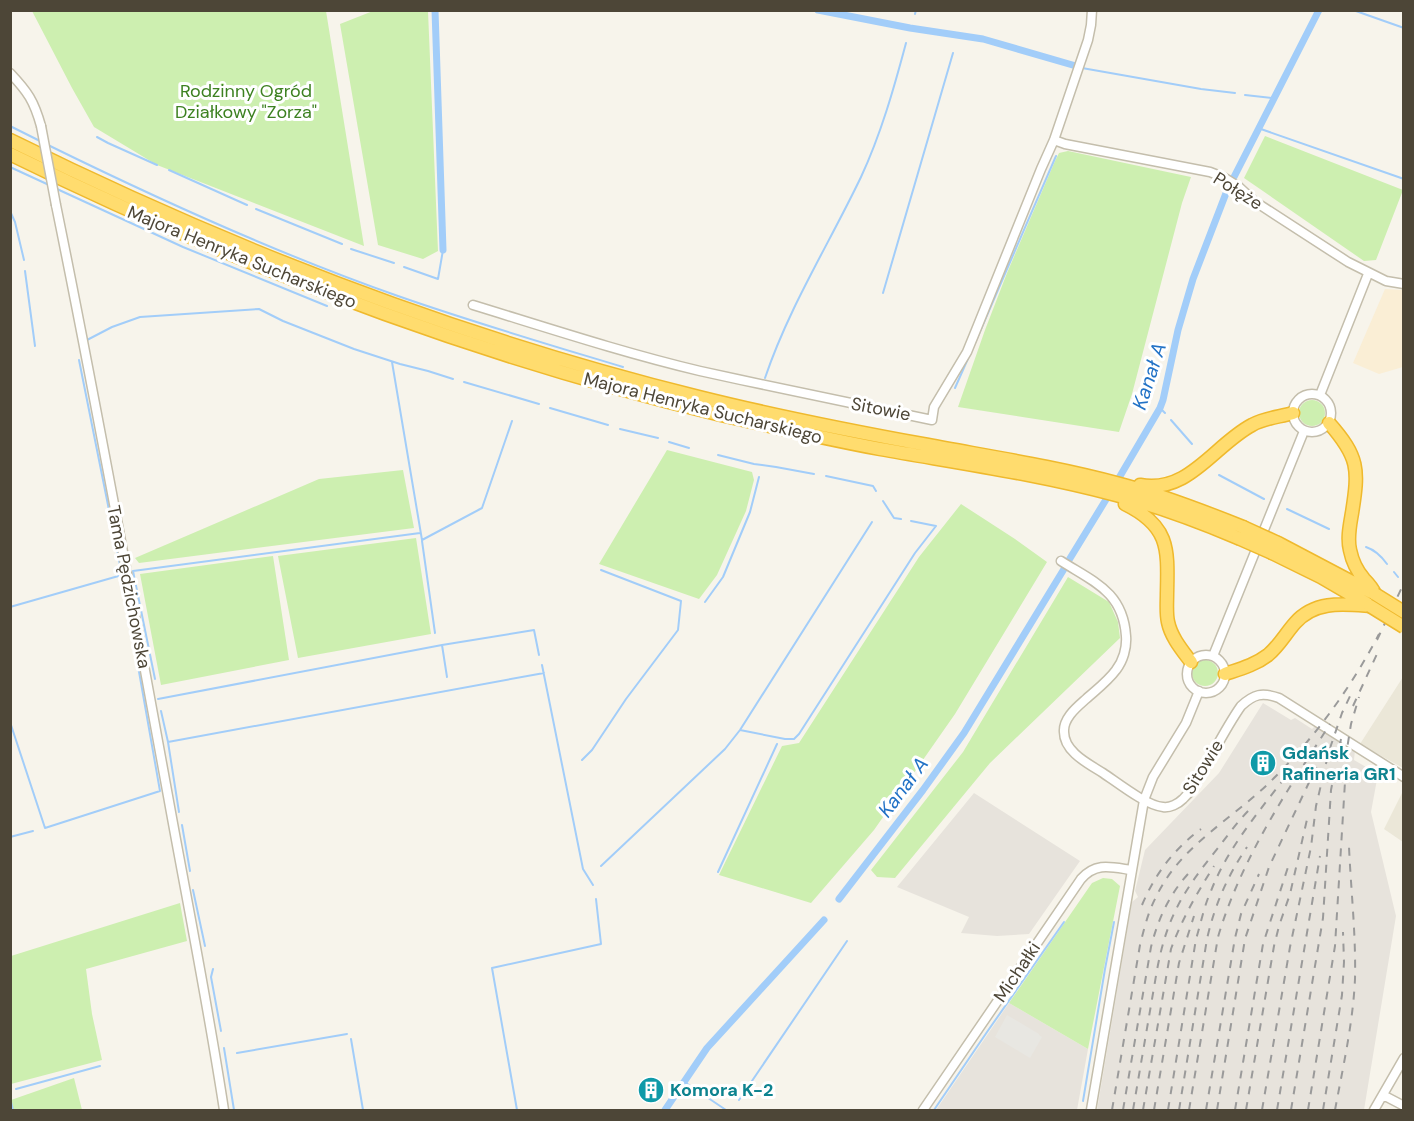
<svg xmlns="http://www.w3.org/2000/svg" width="1414" height="1121" font-family="'DM Sans',sans-serif">
<rect width="100%" height="100%" fill="#f7f4eb"/>
<path fill="#ebe7d8" d="M1403,677V768L1360,744Z
M1403,791V842L1384,829Z"/>
<path fill="#faeed5" d="M1385,289L1403,290V367L1379,374L1353,363Z"/>
<path fill="#e7e3dc" d="M1263,703L1291,720L1295,718L1312,729L1315,726L1355,750L1354,760L1378,774L1371,812L1396,916L1364,1110H1097L1132,902L1138,897L1135,891L1145,850L1219,773Z
M974,793L1080,861L1029,934L997,936L961,933L969,917L897,887Z
M1009,1003L1088,1049L1077,1110H936Z"/>
<path fill="#cdefb0" d="M32,11H326L364,246L157,165L94,127L72,88Z
M373,11H428L438,251L423,259L378,245L340,24Z
M1265,136L1403,190L1376,260L1364,261L1244,178Z
M1068,151L1191,177L1182,203L1132,394L1119,432L958,407L985,330L1007,273L1055,161L1059,153Z
M1299 413a13 13 0 1 1 26 0a13 13 0 1 1-26 0Z
M667,450L752,472L754,480L746,511L717,575L699,599L599,564Z
M403,470L414,528L139,563L135,558L319,479Z
M961,504L1015,539L1047,562L955,714L874,830L811,903L719,875L782,746L799,743L919,557Z
M416,538L431,634L298,658L278,556Z
M273,556L289,660L161,685L140,574Z
M1068,577L1109,602L1118,622L1120,638L990,763L895,878L877,877L871,870L963,752Z
M1192 673a13 13 0 1 1 26 0a13 13 0 1 1-26 0Z
M1103,878L1112,879L1120,886L1088,1049L1009,1003L1092,883Z
M180,903L187,941L86,969L92,1014L102,1060L11,1084V956Z
M74,1078L82,1110H11V1100Z"/>
<path fill="#e8e7e2" d="M1007,1015L1039,1034V1035L1042,1037L1030,1058L995,1037Z"/>
<g fill="none" stroke-linecap="round" stroke-linejoin="round">
<path stroke="#a2cdf9" stroke-width="2" d="M1353,10L1404,28
M915,14L916,10
M1082,68L1201,89L1235,93
M1245,95L1273,98
M10,126L40,141
M1258,128L1404,179
M97,137L108,143L157,165
M48,145C162,201 278,254 398,296C472,322 547,344 623,367
M10,167L49,185
M169,170L247,205
M57,189L183,247L327,306
M256,209L342,244
M10,211L15,222L24,260
M351,249L394,263
M404,267L438,279L443,250
M25,271L35,346
M883,293L953,53
M87,340L112,327L140,317L259,309L283,321L354,349L400,364L428,371L453,379
M975,343L1056,156
M392,362L422,540L482,508L512,421
M765,378C789,307 829,244 861,177C881,134 894,88 906,43
M464,382L539,404
M955,388L970,354
M550,408L608,425
M1160,408L1165,413
M1171,420L1192,444
M620,429L658,438
M669,442L689,448
M718,455L754,464L776,467L814,474
M1219,475L1264,499
M826,476L873,486L876,491
M883,501L894,518L901,519
M1287,509L1329,529
M422,541L435,633
M1366,547C1375,550 1382,557 1387,564
M1394,572L1398,577
M705,602L723,577L750,512L759,477
M10,607L122,575L79,360
M542,665L583,869L593,885
M447,677L442,645L534,630L539,655
M155,679L133,571L420,533
M158,699L442,645
M161,711L168,742
M10,722L45,828L160,791L122,575
M740,730L785,739H794L799,734L915,553L936,526L911,521
M582,760L592,750L626,699L678,630L681,601L601,570
M179,812L168,742L544,673
M182,825L190,871
M10,837L33,831
M601,866L725,749L740,730L872,522
M718,872L777,744
M193,890L205,946
M213,969L211,977L221,1031
M351,1039L363,1110
M224,1048L234,1110
M237,1053L347,1034
M683,1081L726,1110
M16,1089L100,1066
M739,1100L847,941
M1083,1101L1105,969L1114,922
M11,1102L13,1110
M517,1110L492,968L601,944L596,899
M934,1110L987,1032L1064,922"/>
<path stroke="#a2cdf9" stroke-width="7" d="M435,10L443,250
M818,10L910,28L983,39L1076,66
M1234,177L1319,10
M1116,483L1160,408L1163,400L1178,330L1193,279L1228,188
M1069,560L1110,493
M839,899L923,790L964,733L1064,569
M665,1110L707,1048L824,920"/>
<defs>
<path id="minor" d="M10,73C28,92 34,101 41,126
M1054,140L1065,144L1210,172L1223,177L1239,187L1254,201L1348,262L1386,281L1404,284
M56,205C96,401 132,599 168,796C187,901 208,1005 224,1110
M473,305C548,328 624,353 700,371C777,388 854,404 932,420L934,407L967,352L976,330L1041,169L1054,140L1088,40L1091,25L1092,10
M1293 413a19 19 0 1 1 38 0a19 19 0 1 1-38 0Z
M1320,395L1368,274
M1061,561C1094,582 1123,592 1126,636C1127,648 1123,661 1116,670C1108,681 1096,690 1086,699C1077,707 1063,718 1064,732C1064,752 1089,764 1103,773C1118,783 1147,806 1163,807C1170,808 1178,804 1183,799C1192,791 1198,780 1204,769C1216,748 1227,726 1241,706C1254,694 1262,692 1279,698L1404,777
M1187 674a19 19 0 1 1 38 0a19 19 0 1 1-38 0Z
M1213,656L1304,431
M1383,1095L1404,1106
M923,1110L1081,879C1096,862 1111,867 1131,870
M1091,1110L1144,800L1153,777L1186,723L1199,691
M1374,1110L1404,1058"/>
<path id="highway" d="M10,140C230,249 460,338 699,397C775,416 851,431 928,445C992,457 1057,467 1120,484C1162,495 1203,511 1243,527
M10,154C238,266 475,356 721,415C774,427 827,439 880,449C959,463 1038,474 1116,495C1157,506 1198,521 1238,538
M1329,423C1359,457 1359,469 1352,513C1350,525 1347,538 1350,550C1352,560 1357,571 1364,579C1369,584 1372,587 1375,594
M1140,485C1189,494 1214,445 1252,425C1264,418 1279,417 1293,413
M1125,504C1170,526 1168,549 1167,594C1167,603 1166,613 1168,622C1171,637 1182,650 1191,662
M1278,543L1371,592
M1272,553L1321,577L1369,605
M1225,674C1240,669 1255,665 1268,655C1279,646 1286,633 1295,623C1315,600 1344,604 1370,606"/>
</defs>
<use href="#minor" stroke="#c4beac" stroke-width="11"/>
<use href="#highway" stroke="#efb92d" stroke-width="15"/>
<use href="#minor" stroke="#fff" stroke-width="8"/>
<use href="#highway" stroke="#ffdc6e" stroke-width="12"/>
<path stroke="#9a9a9a" stroke-width="2" stroke-dasharray="8 8" stroke-linecap="butt" d="M1377,640L1404,583
M1353,706L1377,654
M1142,905C1155,874 1174,849 1201,829
M1112,1110L1140,945C1144,929 1148,912 1156,897C1181,844 1235,818 1274,778C1316,736 1352,686 1379,634
M1123,1110L1151,947C1158,919 1169,895 1188,874
M1133,1110L1157,970C1167,916 1184,890 1218,848C1228,835 1238,821 1250,809
M1143,1110L1171,949C1182,919 1197,893 1214,866
M1154,1110L1179,963L1194,916
M1168,1110L1196,939C1201,923 1204,906 1211,891C1227,849 1260,810 1287,775
M1179,1110L1207,939C1215,904 1227,877 1247,847
M1189,1110L1218,937C1241,859 1287,791 1330,724
M1206,1110L1235,938L1241,914L1259,874
M1217,1110L1245,939L1269,867L1322,755
M1235,1110L1263,944L1289,864
M1246,1110L1274,946L1279,926L1290,894L1308,815
M1262,1110L1290,947L1311,847L1316,806L1329,751L1342,713L1351,694
M1277,1110L1320,856
M1291,1110L1323,918L1331,790L1341,739
M1308,1110L1335,946L1347,749L1351,724L1359,697
M1323,1110L1342,995L1344,962L1343,932
M1335,1110C1343,1067 1353,1023 1355,979C1356,935 1351,891 1349,847"/>
<defs>
<path id="minor-bridge" d="M41,126L56,205"/>
<path id="highway-bridge" d="M1243,527L1278,543
M1238,538L1272,553
M1375,594L1404,612
M1370,606L1404,627"/>
</defs>
<use href="#minor-bridge" stroke="#c4beac" stroke-width="11" stroke-linecap="butt"/>
<use href="#highway-bridge" stroke="#efb92d" stroke-width="15" stroke-linecap="butt"/>
<use href="#minor-bridge" stroke="#fff" stroke-width="8"/>
<use href="#highway-bridge" stroke="#ffdc6e" stroke-width="12"/>
</g>
<defs>
<symbol id="building-disc" viewBox="-11 -11 22 22"><circle r="9.5" fill="#0f9aa8" stroke="#fff"/><path d="M-4-6H4V6H1V3H-1V6H-4ZM-2.5-4.3h1.7v1.8h-1.7ZM.8-4.3h1.7v1.8H.8ZM-2.5-1h1.7V.8h-1.7ZM.8-1h1.7V.8H.8Z" fill="#fff"/></symbol>
</defs>
<g fill-rule="evenodd">
<use href="#building-disc" x="1248" y="748" width="30" height="30"/>
<use href="#building-disc" x="636" y="1075" width="30" height="30"/>
</g>
<g text-anchor="middle" stroke-width="6" stroke-linejoin="round" paint-order="stroke">
<g font-size="18" fill="#3d8121" stroke="#fff">
<text x="246" y="97">Rodzinny Ogród<tspan x="246" dy="21">Działkowy "Zorza"</tspan></text>
</g>
<g font-size="18" fill="#4d4637" stroke="#fff">
<text transform="translate(1238 191) rotate(32)" y="6">Połęże</text>
<text transform="translate(242 257) rotate(22)" y="6">Majora Henryka Sucharskiego</text>
<text transform="translate(703 408) rotate(14)" y="6">Majora Henryka Sucharskiego</text>
<text transform="translate(881 409) rotate(11)" y="6">Sitowie</text>
<text transform="translate(129 587) rotate(79)" y="6">Tama Pędzichowska</text>
<text transform="translate(1203 767) rotate(-58)" y="6">Sitowie</text>
<text transform="translate(1017 972) rotate(-56)" y="6">Michałki</text>
</g>
<g font-size="18" font-weight="bold" fill="#0d838f" stroke="#fff" text-anchor="start">
<text x="1282" y="759">Gdańsk<tspan x="1282" dy="21">Rafineria GR1</tspan></text>
<text x="670" y="1096">Komora K-2</text>
</g>
<g font-size="20" font-style="italic" fill="#2272c6" stroke="#fff">
<text transform="translate(1149 376) rotate(-72)" y="7">Kanał A</text>
<text transform="translate(903 787) rotate(-53)" y="7">Kanał A</text>
</g>
</g>
<rect width="1414" height="1121" fill="none" stroke="#4d4637" stroke-width="24"/>
</svg>
